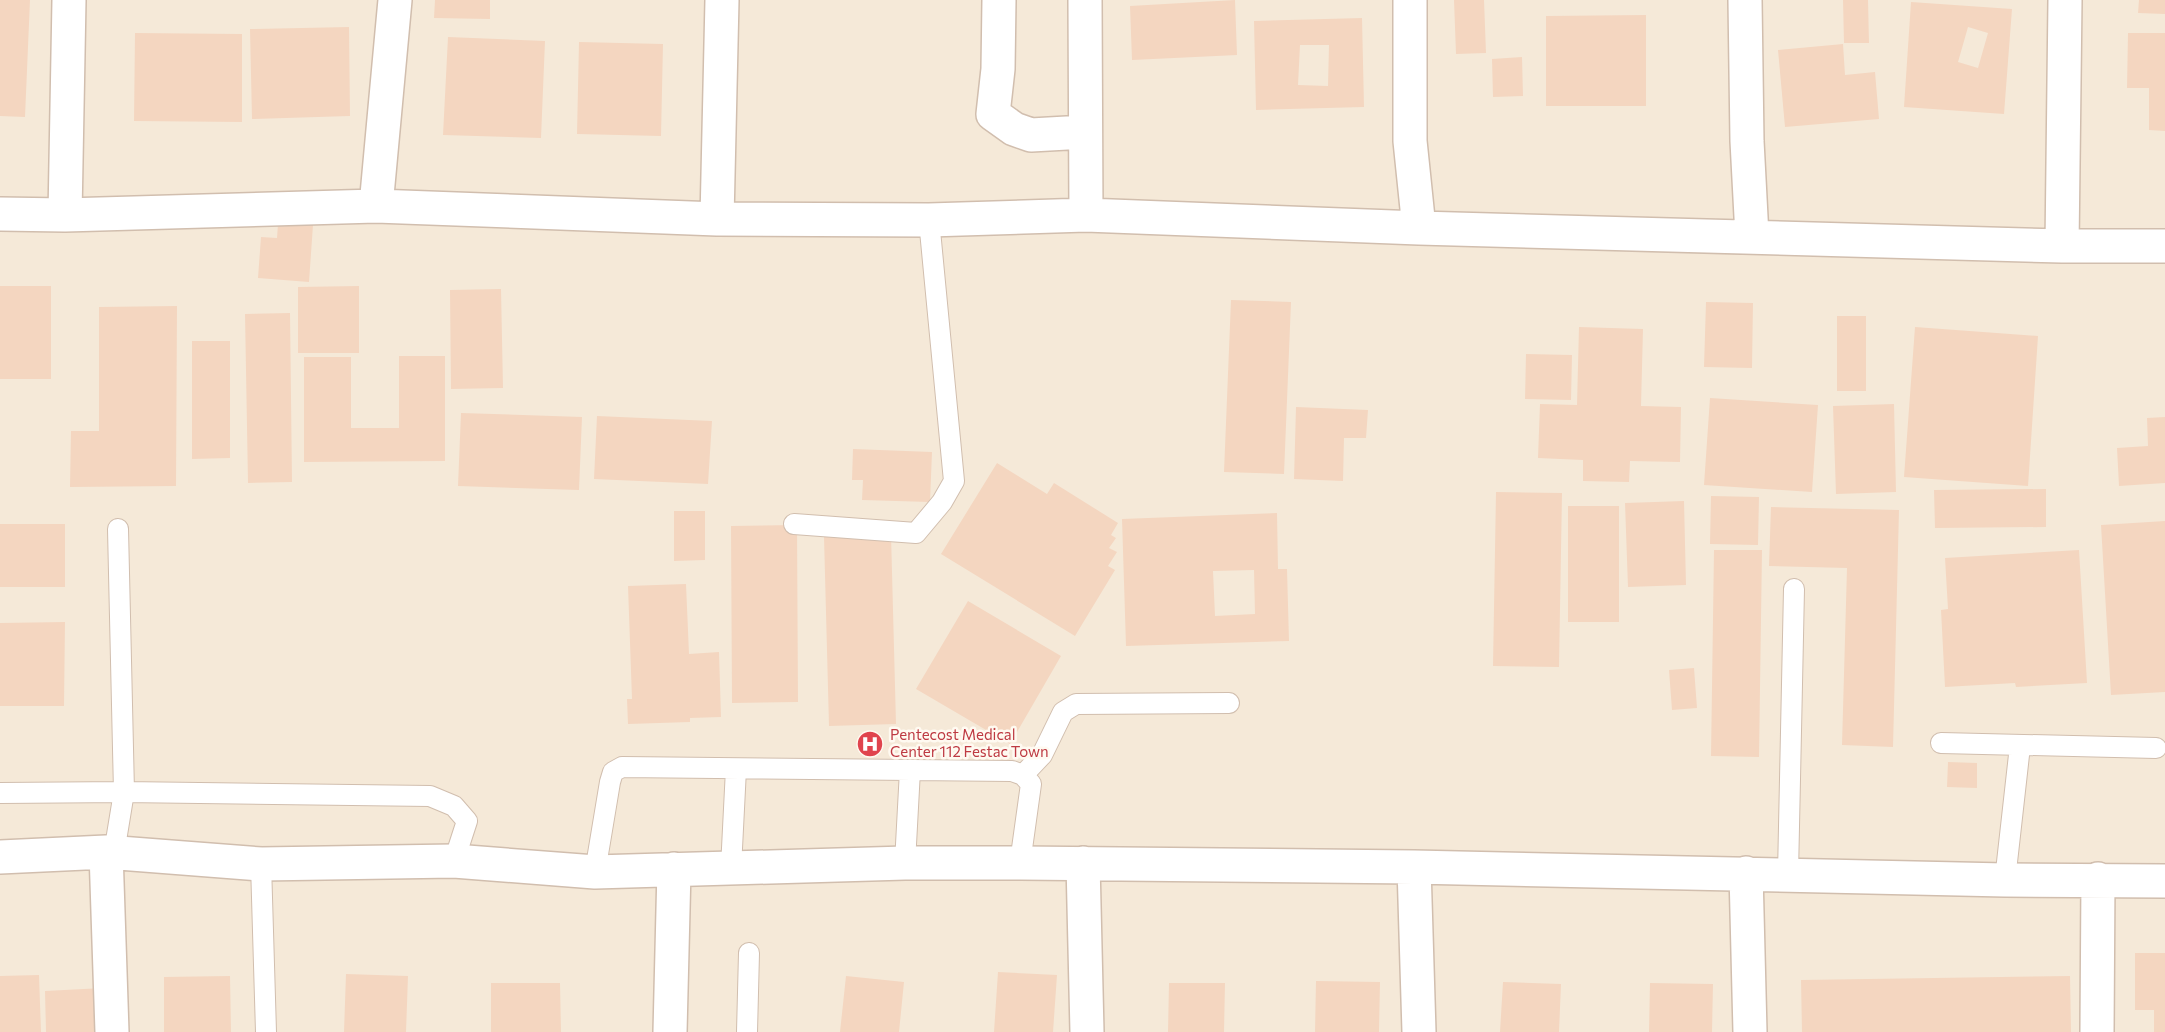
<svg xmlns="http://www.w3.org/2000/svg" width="2165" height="1032" font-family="Commissioner,sans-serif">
<rect width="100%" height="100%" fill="#fdf6ea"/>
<path fill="#f5e9d8" d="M0,0H2165V1032H0Z"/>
<path fill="#f4d6c0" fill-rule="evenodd" d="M0,0H30L25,117L0,116Z
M435,0H490V19L434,18Z
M1235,0L1237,55L1132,60L1130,6Z
M1454,0H1484L1486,53L1456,54Z
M1843,0H1868L1869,43H1844Z
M2139,0H2165V14L2138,13Z
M1911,2L2012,9L2004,114L1904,107ZM1968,27L1988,33L1978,68L1958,62Z
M1646,15V106H1546V16Z
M1362,18L1364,107L1256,110L1254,21ZM1300,45H1329L1328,86L1298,85Z
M349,27L350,116L252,119L250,29Z
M135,33L242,34V122L134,121Z
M2128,33H2165V131L2149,130V88H2127Z
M448,37L545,41L541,138L443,135Z
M579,42L663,44L661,136L577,134Z
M1843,44L1845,75L1875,72L1879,119L1785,127L1778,50Z
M1522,57L1523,96L1493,97L1492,59Z
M278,224L313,225L309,282L258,278L261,237L277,238Z
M0,286H51V379H0Z
M359,286V353H298V287Z
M501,289L503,388L451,389L450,290Z
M1231,300L1291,302L1284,474L1224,472Z
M1706,302L1753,303L1752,368L1704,367Z
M177,306L176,486L70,487L71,431H99V307Z
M290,313L292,482L248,483L245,314Z
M1837,316H1866V391H1837Z
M1579,327L1643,329L1641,406L1681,407L1680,462L1630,461L1629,482L1583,481V460L1538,458L1540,404L1577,405Z
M1915,327L2038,336L2028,486L1904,477Z
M192,341H230V458L192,459Z
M1526,354L1572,355L1571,400L1525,399Z
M399,356H445V461L304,462V357H351V428H399Z
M1710,398L1818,405L1812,492L1704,485Z
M1894,404L1896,492L1836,494L1833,406Z
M1296,407L1368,410L1366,438H1344L1343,481L1294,479Z
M461,413L582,417L579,490L458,486Z
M597,416L712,421L708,484L594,479Z
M2165,417V483L2119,486L2117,448L2148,446L2147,418Z
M853,449L932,452L930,502L862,500L863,480H852Z
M997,463L1047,494L1054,483L1118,523L1111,535L1116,538L1109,548L1117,552L1108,566L1115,570L1075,636L941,554Z
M2046,489V527L1935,528L1934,490Z
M1496,492L1562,493L1559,667L1493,666Z
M1711,496L1759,497L1758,545L1710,544Z
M1684,501L1686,585L1628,587L1625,503Z
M1568,506H1619V622H1568Z
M1771,507L1899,510L1893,747L1842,745L1847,568L1769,566Z
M674,511H705V560L674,561Z
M1277,513L1278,569H1287L1289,641L1126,646L1122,519ZM1254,570L1255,614L1215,616L1213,571Z
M2165,521V692L2111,695L2101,525Z
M0,524H65V587H0Z
M797,525L798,702L732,703L731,526Z
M891,534L896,724L829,726L824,537Z
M1714,550H1762L1759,757L1711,756Z
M2079,550L2087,683L2016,687L2015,683L1945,687L1941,610L1948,609L1945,558Z
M686,584L689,654L719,652L721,717L690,718V722L628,724L627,699H632L628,586Z
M968,601L1061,656L1010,744L916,689Z
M65,622L64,706H0V623Z
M1694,668L1697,708L1672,710L1669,670Z
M1948,762L1977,763V788L1947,787Z
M2135,953H2165V1032H2154V1010H2135Z
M998,972L1057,975L1053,1032H994Z
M346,974L408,976L406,1032H344Z
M39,975L41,1032H0V976Z
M230,976L231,1032H164V977Z
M846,976L904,982L899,1032H840Z
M2070,976L2071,1032H1802L1801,980Z
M1316,981L1380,982L1379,1032H1315Z
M1503,982L1561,984L1559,1032H1500Z
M491,983H560L561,1032H491Z
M1169,983H1225L1224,1032H1168Z
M1650,983L1713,984L1712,1032H1649Z
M103,988L104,1032H46L45,991Z"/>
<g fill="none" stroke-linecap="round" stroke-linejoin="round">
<defs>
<path id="lane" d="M794,524L916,533L942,502L954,481L929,220
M1941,743L2156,748
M1023,775L1042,755L1063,712L1076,704L1229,703
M0,793L124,792L430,796L454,806L467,821L454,861
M114,853L124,792L118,529
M905,863L910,770
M261,864L266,1032
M731,868L736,769
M595,872L610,782L613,772L622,767L1012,771L1023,775L1031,784L1020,863
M1788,874L1794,589
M2005,880L2020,746
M747,1032L749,953"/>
<path id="street" d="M999,0L998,69L993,114L1014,129L1031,135L1085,132
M1085,0L1086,215
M1410,0V141L1419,228
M1745,0L1747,141L1752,236
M376,206L395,0
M0,214L65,215L376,206L717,219L929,220L1086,215L1419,228L2062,246H2165
M65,215L69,0
M717,219L722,0
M2062,246L2065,0
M106,852L112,1032
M0,857L106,852L261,864L454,861L595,872L905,863H1020L1414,867L2005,880L2165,881
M1083,863L1087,1032
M1414,867L1419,1032
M1746,873L1750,1032
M670,1032L674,869
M2097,1032L2098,879"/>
</defs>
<use href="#lane" stroke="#d1beae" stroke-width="22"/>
<use href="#street" stroke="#d1beae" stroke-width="36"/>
<use href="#lane" stroke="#fff" stroke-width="20"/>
<use href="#street" stroke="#fff" stroke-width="33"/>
</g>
<defs>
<symbol id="hospital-disc" viewBox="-11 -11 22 22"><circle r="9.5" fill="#e0444e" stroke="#fffaf1"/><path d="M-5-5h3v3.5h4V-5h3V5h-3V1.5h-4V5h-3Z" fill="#fff"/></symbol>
</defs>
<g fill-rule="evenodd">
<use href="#hospital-disc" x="855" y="729" width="30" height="30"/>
</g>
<g text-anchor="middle" stroke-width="5" stroke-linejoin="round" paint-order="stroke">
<g font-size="15" fill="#be3a42" stroke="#fffaf1" text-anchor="start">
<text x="890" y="740">Pentecost Medical<tspan x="890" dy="17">Center 112 Festac Town</tspan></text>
</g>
</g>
</svg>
